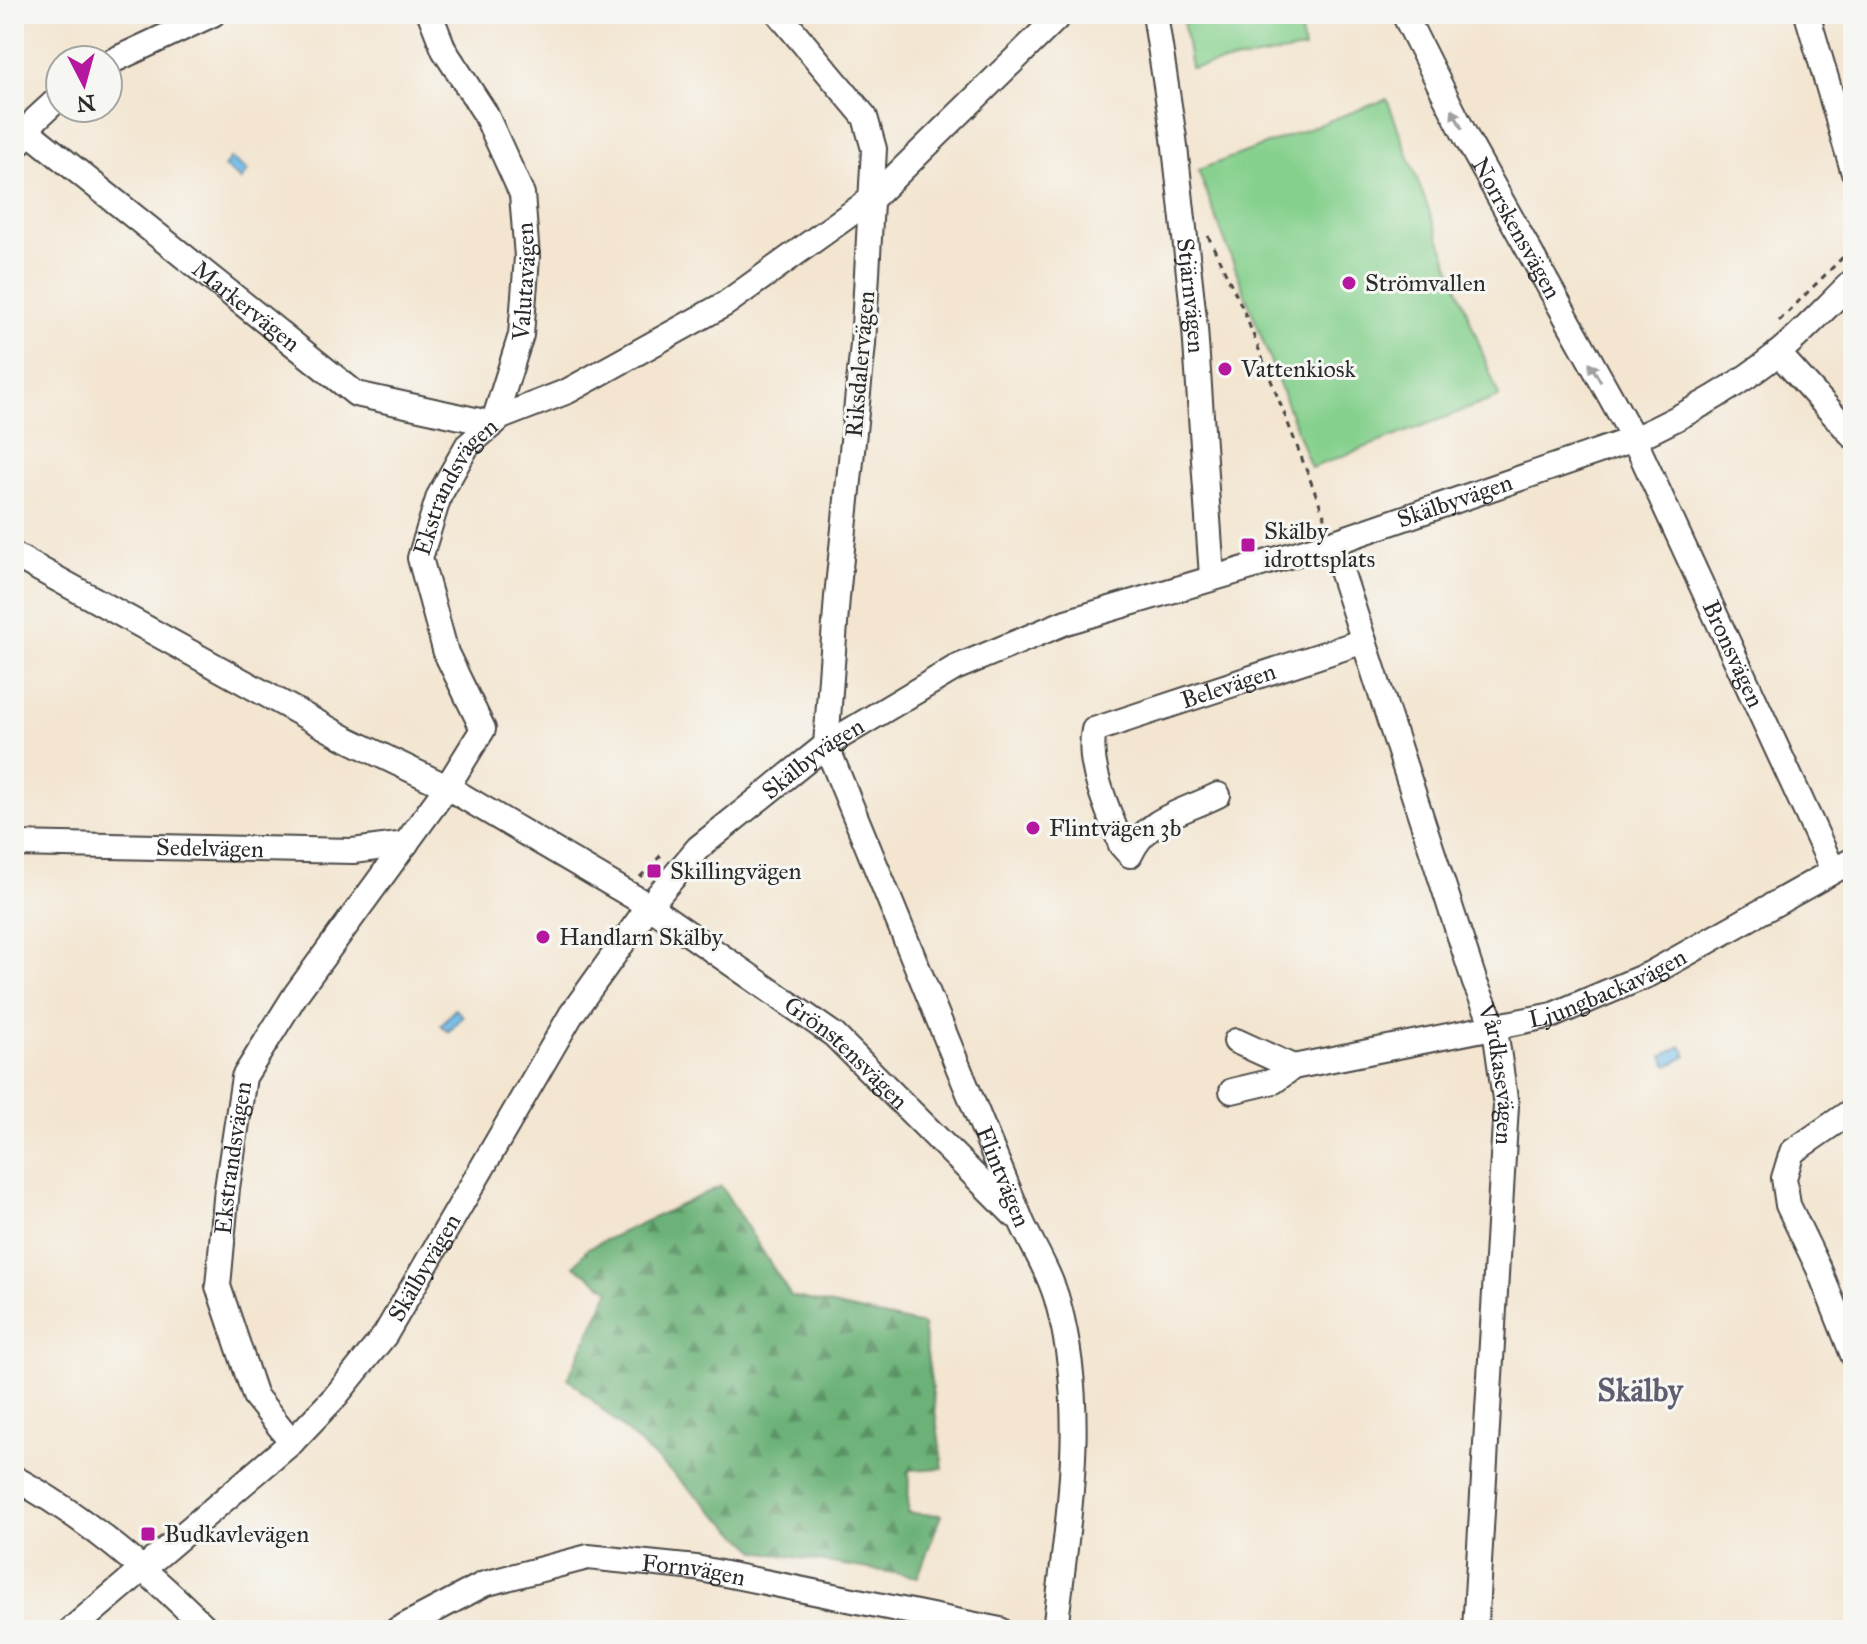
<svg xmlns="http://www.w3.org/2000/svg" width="1867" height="1644" font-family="'IM FELL Great Primer',serif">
<defs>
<pattern id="forest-firs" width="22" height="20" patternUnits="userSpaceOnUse" patternTransform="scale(2)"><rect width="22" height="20" fill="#6cb278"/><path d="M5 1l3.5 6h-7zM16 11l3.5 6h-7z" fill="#599163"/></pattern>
<pattern id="water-ripples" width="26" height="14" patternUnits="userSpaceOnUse" patternTransform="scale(2)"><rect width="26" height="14" fill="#6ebae8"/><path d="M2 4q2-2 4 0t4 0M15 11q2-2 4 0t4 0" fill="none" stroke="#5b97bc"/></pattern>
</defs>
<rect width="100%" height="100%" fill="#f6f6f2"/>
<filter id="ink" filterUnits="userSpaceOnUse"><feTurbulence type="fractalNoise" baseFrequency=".0125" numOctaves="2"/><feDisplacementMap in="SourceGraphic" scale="16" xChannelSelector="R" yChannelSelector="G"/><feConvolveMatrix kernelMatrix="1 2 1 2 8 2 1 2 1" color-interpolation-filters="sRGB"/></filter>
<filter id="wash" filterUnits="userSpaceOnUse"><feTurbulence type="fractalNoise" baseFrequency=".006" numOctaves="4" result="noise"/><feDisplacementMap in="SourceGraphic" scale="32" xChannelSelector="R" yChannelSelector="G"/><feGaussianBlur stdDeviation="1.8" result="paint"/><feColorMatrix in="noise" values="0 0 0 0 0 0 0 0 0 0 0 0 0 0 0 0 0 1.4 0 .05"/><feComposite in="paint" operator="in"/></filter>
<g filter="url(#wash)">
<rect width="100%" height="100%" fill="#f3e5d0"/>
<path fill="url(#forest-firs)" stroke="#4c6e52" stroke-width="2" d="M721,1186L791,1296L923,1325L943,1468L909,1470L908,1513L941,1515L918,1577L757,1551L568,1378L610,1290L574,1266L588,1248Z"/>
<path fill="#85d08d" stroke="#587e5c" stroke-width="2" d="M1182,14H1298L1304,49L1191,68Z
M1387,99L1499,397L1311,468L1198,170Z"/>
<path fill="url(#water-ripples)" stroke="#4c728a" stroke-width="2" d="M231,158L248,171L241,180L224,167Z
M455,1009L463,1016L449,1032L441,1025Z
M1681,1046L1687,1056L1668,1066L1663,1056Z"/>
</g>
<g filter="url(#ink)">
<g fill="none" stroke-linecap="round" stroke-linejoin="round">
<defs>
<g id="minor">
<path id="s1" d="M779,14L865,117L874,149L863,344L837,597L826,745L1023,1225C1035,1250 1051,1276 1058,1303C1088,1412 1068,1519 1055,1630"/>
<path id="s2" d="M1155,14L1174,138L1195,328L1212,577"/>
<path id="s3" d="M1404,14L1468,141L1634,439L1833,870"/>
<path d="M1807,14L1853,170"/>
<path d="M108,63L213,14"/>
<path id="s4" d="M26,130L356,394L493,424L521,335L527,257L522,194L485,113L444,50L430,14"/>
<path d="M14,150L36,119L60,97"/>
<path d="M1778,353L1853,436"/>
<path id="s5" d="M1332,543L1475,983L1495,1029L1506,1106L1475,1630"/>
<path id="s6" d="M14,555L345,738L447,787L649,906L834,1035L1014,1215"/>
<path id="s7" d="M1218,795C1184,812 1146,818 1130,855L1121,845C1109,810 1086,767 1094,730L1364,641"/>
<path id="s8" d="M14,844L353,851L406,844"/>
<path d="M1236,1041L1293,1067"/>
<path id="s9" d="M1232,1091L1274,1081L1293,1067L1553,1015L1650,974L1853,860"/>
<path d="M1853,1110L1792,1152L1784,1178L1788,1205L1819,1269L1853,1355"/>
<path id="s10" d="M292,1442L255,1396L218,1286L227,1188L244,1077L296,994L447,787L483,729L446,653L420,558L439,496L467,446L501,417L568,391L725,304L874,197L1061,14"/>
<path d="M14,1478C86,1517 150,1572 208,1630"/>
<path id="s11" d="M71,1630L292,1442L335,1397L385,1335L571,1015L649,906L698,848L826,745L955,668L1066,622L1332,543L1634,439C1684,416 1734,389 1777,354C1804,332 1828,305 1853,281"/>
<path id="s12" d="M397,1630L484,1584L588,1557L696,1568L1000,1630"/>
</g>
</defs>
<use href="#minor" stroke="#494744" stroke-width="28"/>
<path stroke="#494744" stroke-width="3" stroke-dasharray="6 6" stroke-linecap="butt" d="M1208,236L1243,309L1326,520
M1779,321L1853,247
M640,877L665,851"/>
<use href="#minor" stroke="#fff" stroke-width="24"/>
</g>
<defs><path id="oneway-solid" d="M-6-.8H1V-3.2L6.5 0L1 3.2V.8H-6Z" transform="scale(2)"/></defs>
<g fill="#a0a0a0">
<use href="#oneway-solid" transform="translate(1457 119) rotate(-117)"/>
<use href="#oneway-solid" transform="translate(1595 372) rotate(-120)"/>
</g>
</g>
<g fill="#b5179e" stroke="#f6f6f2" stroke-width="3">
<circle cx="1349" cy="283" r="8"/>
<circle cx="1225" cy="369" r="8"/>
<rect x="1240" y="537" width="16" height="16" rx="4"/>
<circle cx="1033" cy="828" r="8"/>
<rect x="646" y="863" width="16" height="16" rx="4"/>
<circle cx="543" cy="937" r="8"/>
<rect x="140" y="1526" width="16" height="16" rx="4"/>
</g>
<g text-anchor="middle" stroke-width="6" stroke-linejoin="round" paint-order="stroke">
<g font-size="24" fill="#2b2b2b" stroke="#f6f6f2">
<text dy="8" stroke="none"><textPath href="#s3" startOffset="242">Norrskensvägen</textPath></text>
<text dy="8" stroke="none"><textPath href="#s4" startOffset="710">Valutavägen</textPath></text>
<text dy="8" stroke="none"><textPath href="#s2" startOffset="284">Stjärnvägen</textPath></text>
<text dy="8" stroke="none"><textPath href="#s4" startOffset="282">Markervägen</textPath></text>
<text transform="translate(860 364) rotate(-85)" y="8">Riksdalervägen</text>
<text dy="8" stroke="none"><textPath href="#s10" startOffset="1072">Ekstrandsvägen</textPath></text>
<text dy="8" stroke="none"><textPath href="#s11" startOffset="1854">Skälbyvägen</textPath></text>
<text dy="8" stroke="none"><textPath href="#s3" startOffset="720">Bronsvägen</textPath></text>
<text dy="8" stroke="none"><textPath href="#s7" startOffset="384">Belevägen</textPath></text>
<text dy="8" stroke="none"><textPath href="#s11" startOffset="1158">Skälbyvägen</textPath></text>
<text dy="8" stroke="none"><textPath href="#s8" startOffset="196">Sedelvägen</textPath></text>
<text dy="8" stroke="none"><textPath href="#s9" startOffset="392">Ljungbackavägen</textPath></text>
<text dy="8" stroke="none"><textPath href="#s6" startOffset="972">Grönstensvägen</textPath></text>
<text dy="8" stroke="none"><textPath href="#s5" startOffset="558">Vårdkasevägen</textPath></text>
<text dy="8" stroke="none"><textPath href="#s10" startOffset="304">Ekstrandsvägen</textPath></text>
<text dy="8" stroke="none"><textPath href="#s1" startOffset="1232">Flintvägen</textPath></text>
<text dy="8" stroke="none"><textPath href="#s11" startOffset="510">Skälbyvägen</textPath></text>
<text dy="8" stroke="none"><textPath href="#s12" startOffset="312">Fornvägen</textPath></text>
</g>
<g font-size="24" fill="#2b2b2b" stroke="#f6f6f2" text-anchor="start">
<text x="1365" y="291">Strömvallen</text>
<text x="1241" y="377">Vattenkiosk</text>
<text x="1264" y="539">Skälby<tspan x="1264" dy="28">idrottsplats</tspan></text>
<text x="1049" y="836">Flintvägen 3b</text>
<text x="670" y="879">Skillingvägen</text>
<text x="559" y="945">Handlarn Skälby</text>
<text x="164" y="1542">Budkavlevägen</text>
</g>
<g font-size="32" font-weight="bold" fill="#615d71" stroke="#f6f6f2">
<text x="1640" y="1401">Skälby</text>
</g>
</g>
<rect width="1867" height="1644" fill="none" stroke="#f6f6f2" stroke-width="48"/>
<g transform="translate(84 84) rotate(174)"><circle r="38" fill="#f6f6f2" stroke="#a5a5a2" stroke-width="2"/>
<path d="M0-6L14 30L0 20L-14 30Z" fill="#b5179e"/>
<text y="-12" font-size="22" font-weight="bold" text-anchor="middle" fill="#2b2b2b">N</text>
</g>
</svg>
